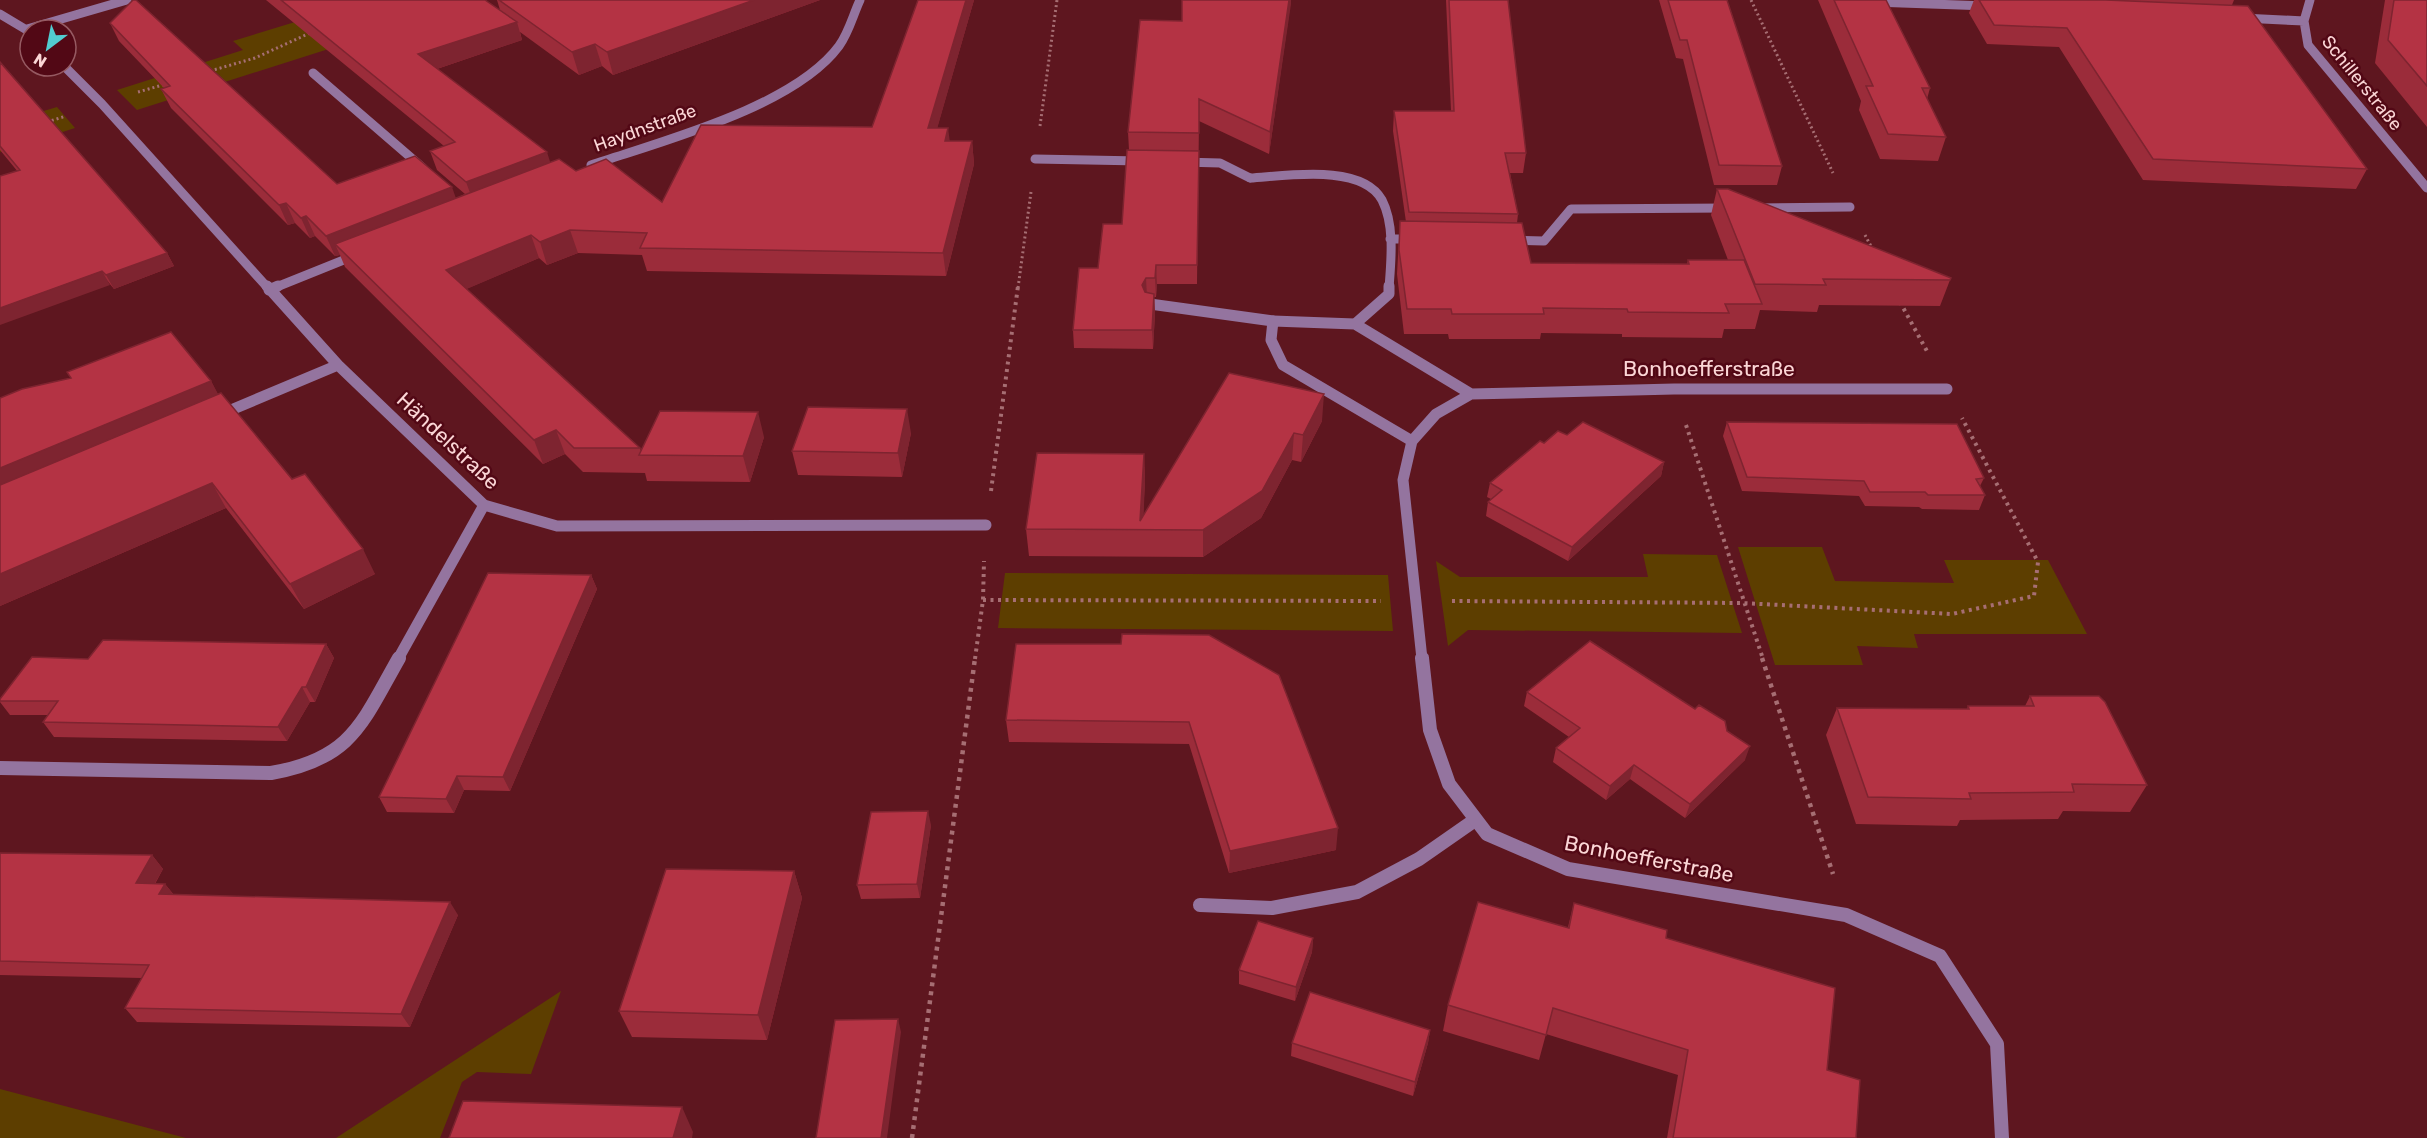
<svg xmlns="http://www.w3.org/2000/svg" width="2427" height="1138" font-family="Rubik,sans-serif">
<rect width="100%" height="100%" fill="#5e161f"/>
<path fill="#5d3e00" d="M367,0L451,10L137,110L117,90L243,50L233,41Z
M57,107L75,128L0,152V124Z
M1738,547H1822L1835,581L1954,583L1944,560H2048L2087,634H1914L1918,648L1857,646L1863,665H1775Z
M1643,554L1717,555L1742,633L1468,630L1448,646L1436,561L1460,577H1648Z
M1005,573L1388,575L1393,631L998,628Z
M561,991L531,1074L477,1072L462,1082L440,1138H336Z
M0,1089L186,1138H0Z"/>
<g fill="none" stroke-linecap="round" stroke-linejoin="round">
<path stroke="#a66e73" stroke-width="3" stroke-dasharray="2 3" stroke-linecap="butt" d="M1751,0L1833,173
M210,71L255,58L310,33
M138,92L166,84
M47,122L66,116
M1040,126L1057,0
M1865,235L1873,250
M1018,288L1031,192"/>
<path stroke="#a66e73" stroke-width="4" stroke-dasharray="3 4.5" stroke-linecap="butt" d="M1900,302L1928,353
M1686,425L1763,659
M991,491L1018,286
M983,600L1381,601
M1452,601L1742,603L1952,614L2034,596L2038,562L1962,418
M975,659L983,600L984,561"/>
<path stroke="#a66e73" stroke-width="4.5" stroke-dasharray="4 5" stroke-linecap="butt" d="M1762,658L1833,874
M912,1138L975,658"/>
<path stroke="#94749f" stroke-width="9" d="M313,73L423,168
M1035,159L1141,161
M1182,162L1220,163L1250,178"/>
<path stroke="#94749f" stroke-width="11" d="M1150,304L1273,321
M398,659L484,505"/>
<path stroke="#94749f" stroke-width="14" d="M0,768L271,773C352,759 362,723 399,658
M1200,905L1272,908L1357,892L1419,859L1475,820"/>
<path stroke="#94749f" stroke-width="9" d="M2310,0L2304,21L2308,45L2427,188
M1873,2L1988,6
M0,14L30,32
M2242,18L2304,21
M27,29L127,0
M64,66L102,104L268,288
M591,165C662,141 794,107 839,46C849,32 853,15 860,0
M1250,178C1285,176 1362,163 1382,200C1395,225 1391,261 1389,288
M1758,208L1850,207
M1390,239H1413
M1511,240L1544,241L1571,209L1728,208
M274,288L356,255"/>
<path stroke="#94749f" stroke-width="11" d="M267,286L338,365L484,505L557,526L986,525
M269,290L278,286
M1273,321L1355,324L1471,394L1436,414L1412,441L1283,365L1271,340Z
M1355,324L1389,294V286
M1471,394L1674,389H1947
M219,415L338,365
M1412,441L1403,480L1422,659"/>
<path stroke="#94749f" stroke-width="14" d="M1422,658L1430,730L1449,784L1487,834L1568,869L1846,915L1940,956L1997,1044L2002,1138"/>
</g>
<path fill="#9b2c3a" d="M266,0H485L500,10L497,0H820L613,75L602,66L579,75L520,32L522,40L437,69L550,162L662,202L872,127L918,0H974L937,128L950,141H972L974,164L946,276L647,271L642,255L578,253L547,265L539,258L466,289L640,448L641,451L764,437L750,482L647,481L645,473L583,472L565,454L543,464L345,267L340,255L335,256L315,236L310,238L295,223L288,225L171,108L161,89L164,88L119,41L110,23L337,184L456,198L465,194L437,170L430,151L444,146Z
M1182,0H1291L1269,154L1199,121L1197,284H1157L1156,297H1154L1155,313L1153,349L1074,348L1073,330L1098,268L1122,224L1129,150L1128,132L1182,21Z
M1446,0H1508L1526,153L1523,173H1510L1518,214L1517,223L1531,263L1687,264L1688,260H1728L1711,215L1717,189L1950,280L1940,306L1819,305L1817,312L1760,310L1755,329H1724L1722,338L1622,337V334L1541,333L1540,339H1449L1448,334H1404L1397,274L1400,221L1406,222L1393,131L1394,111H1451Z
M1659,0H1727L1782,166L1777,185H1714L1683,59L1676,58Z
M1818,0H1886L1930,88L1927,99L1946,137L1938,161L1880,159L1859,110L1861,101Z
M1974,0H2234L2232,5L2367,169L2356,189L2143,180L2059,47L1987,44L1969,13Z
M2385,0H2427V127L2375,63Z
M0,62L167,253L174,266L114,289L0,150Z
M1229,373L1322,421L1301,462L1292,460L1261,518L1203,557L1029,556L1026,529L1144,454L1145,481L1143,516Z
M211,381L218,395L375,574L304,609L226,508L0,606V398Z
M1727,422L1984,478L1980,486L1985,495L1979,510L1922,509L1919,507L1865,506L1859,496L1742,491L1723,436Z
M911,433L902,477L798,475L792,451Z
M1567,435L1664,462L1661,476L1568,561L1486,516L1488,502L1491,499L1487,497L1490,483L1544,443Z
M591,575L597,589L510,791L464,790L454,813L387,812L379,797Z
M326,644L334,658L315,702H310L287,741L54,737L43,722L48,715H10L0,702V699L88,659Z
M1121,644L1336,850L1229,873L1189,744L1009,742L1006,720Z
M1527,692L1727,731L1745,760L1685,818L1630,779L1606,800L1553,762L1556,748L1569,737L1524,706Z
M2030,696L2147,785L2130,812L2063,811L2058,819L1960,820L1957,826L1856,824L1826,735L1837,708L1967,709L1968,706H2025Z
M931,825L920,898L861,899L857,885Z
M0,853L152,855L163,869L155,884H165L174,895L458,915L410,1027L137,1022L125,1008L142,978L0,975Z
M794,871L802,898L767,1040L632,1037L619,1011Z
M1574,903L1666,938L1827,1070L1856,1138H1667L1678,1075L1546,1034L1539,1060L1443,1031L1448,1005L1568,927Z
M1313,938L1312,952L1295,1001L1239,984V970Z
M1430,1030L1428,1043L1413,1096L1291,1056L1292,1043Z"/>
<path fill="#7e2430" d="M754,0H820L613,75L607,52Z
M966,0H974L931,150L928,128Z
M1289,0H1291V4L1269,154L1270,132Z
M517,22L522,40L425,73L418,54Z
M595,44L602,66L579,75L572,52Z
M948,128L951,150L945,141Z
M972,141L974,164L946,276L943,253Z
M547,152L553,171L473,201L466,182Z
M452,187L459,207L335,244L340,255L335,256L326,236Z
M286,203L295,223L288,225L279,205Z
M306,216L315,236L310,238L301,218Z
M570,230L578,253L547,265L540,242Z
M531,235L539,258L455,294L446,270Z
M167,253L174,266L114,289L106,275Z
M1156,265L1157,284L1156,297L1155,278Z
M102,271L110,285L0,325V308Z
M1146,278L1147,297L1142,285Z
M1154,294L1155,313L1153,349L1152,330Z
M211,381L224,405L0,499V468Z
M1324,394L1322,421L1301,462L1303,435Z
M907,409L911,433L902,477L898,453Z
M758,412L764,437L750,482L743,456Z
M556,430L565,454L543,464L534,440Z
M1294,433L1292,460L1261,518L1203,557V530Z
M1144,454L1145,481L1143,530L1140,521Z
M1664,462L1661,476L1568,561L1572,547Z
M212,483L226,508L0,606V574Z
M363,549L375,574L304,609L290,584Z
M591,575L597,589L510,791L503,777Z
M326,644L334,658L315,702L306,687Z
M302,687L310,702L287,741L278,727Z
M1750,746L1745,760L1685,818L1690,804Z
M1634,765L1630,779L1606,800L1610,786Z
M457,776L464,790L454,813L446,799Z
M928,811L931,825L920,898L917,884Z
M1338,828L1336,850L1229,873L1230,851Z
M152,855L163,869L147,897L136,883Z
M794,871L802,898L767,1040L758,1015Z
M165,884L176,898L159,894Z
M450,902L458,915L410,1027L401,1014Z
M1313,938L1312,952L1295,1001L1296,987Z
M898,1019L901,1032L887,1138H881Z
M1430,1030L1428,1043L1413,1096L1415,1082Z
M682,1107L693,1132L692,1138H673Z"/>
<path fill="#b43344" stroke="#7e2430" stroke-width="1.5" d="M133,0H136L337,184L415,156L452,187L326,236L306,216L301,218L286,203L279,205L161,89L170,86L110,23Z
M281,0H485L517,22L418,54L547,152L466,182L430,151L455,142Z
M499,0H754L607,52L595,44L572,52Z
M918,0H966L928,128H948L945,141H972L943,253L640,248L647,233L570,230L540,242L531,235L446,270L640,448H574L556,430L534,440L335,244L559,159L576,171L606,159L662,202L701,125L872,127Z
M1182,0H1289L1270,132L1199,99V133L1128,132L1140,20L1182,21Z
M1449,0H1508L1526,153H1505L1518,214L1409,212L1394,111H1454Z
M1668,0H1727L1782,166L1719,165L1687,40H1680Z
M1834,0H1886L1930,88H1922L1946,137L1888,134L1866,86H1873Z
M1979,0H2106L2248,6L2367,169L2153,159L2067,28L1994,25Z
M2394,0H2427V86L2388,40Z
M0,62L167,253L106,275L102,271L0,308V176L20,170L0,146Z
M1127,150L1199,151L1197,265H1156L1155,278H1146L1142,285L1145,292L1154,294L1152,330H1073L1079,268H1098L1103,224H1122Z
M1717,189H1728L1951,278L1950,280L1823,279L1826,285L1755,284Z
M1400,221L1522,223L1531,263L1689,264L1688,260H1744L1762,304H1725L1729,313L1628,312L1627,309L1543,308L1544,314H1452L1451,309H1407L1399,250Z
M171,332L211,381L0,468V398L22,389L71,378L67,372Z
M1229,373L1324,394L1303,435L1294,433L1262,491L1203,530L1026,529L1037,453L1144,454L1140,521Z
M221,393L292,479L305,474L363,549L290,584L212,483L0,574V485Z
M808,407L907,409L898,453L792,451Z
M660,411L758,412L743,456L639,455Z
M1583,422L1664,462L1572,547L1488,502L1502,490L1490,483L1540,441L1544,443L1558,431L1567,435Z
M1727,422L1957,424L1984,478L1976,479L1985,495H1928L1925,492H1870L1864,481L1747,477Z
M488,573L591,575L503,777L457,776L446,799L379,797Z
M1122,634L1209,635L1279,675L1338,828L1230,851L1189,722L1006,720L1016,644H1121Z
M103,640L326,644L306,687H302L278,727L43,722L58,701H0V699L32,657L88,659Z
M1590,641L1695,709L1699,705L1725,721L1727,731L1750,746L1690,804L1634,765L1610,786L1556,748L1580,728L1527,692Z
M2030,696H2099L2105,702L2147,785L2072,784L2074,792L1969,793L1971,799L1868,797L1837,708L1969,709L1968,706H2034Z
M928,811L917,884L857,885L871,812Z
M0,853L152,855L136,883L165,884L159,894L450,902L401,1014L125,1008L149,965L0,961Z
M666,869L794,871L758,1015L619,1011Z
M1478,902L1569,928L1574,903L1667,930L1666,938L1835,988L1827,1070L1860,1080L1856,1138H1673L1688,1050L1553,1008L1546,1035L1448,1005Z
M1258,921L1313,938L1296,987L1239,970Z
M1310,992L1430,1030L1415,1082L1292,1043Z
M898,1019L881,1138H816L835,1020Z
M463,1101L682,1107L673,1138H449Z"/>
<g text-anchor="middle" stroke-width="5" stroke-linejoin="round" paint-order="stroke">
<g font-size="18" fill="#fbd6d6" stroke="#520815">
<text transform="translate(2362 83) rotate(51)" y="6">Schillerstraße</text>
<text transform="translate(645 128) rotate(-20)" y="6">Haydnstraße</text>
</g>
<g font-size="21" fill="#fbd6d6" stroke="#520815">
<text x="1709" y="376">Bonhoefferstraße</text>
<text transform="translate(448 441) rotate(43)" y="7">Händelstraße</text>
<text transform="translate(1649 859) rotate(11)" y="7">Bonhoefferstraße</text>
</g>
</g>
<g transform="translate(48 48) rotate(212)"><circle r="28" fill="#520815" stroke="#965a62" stroke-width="1.5"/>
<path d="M0-4.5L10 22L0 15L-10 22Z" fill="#52ccd0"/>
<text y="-9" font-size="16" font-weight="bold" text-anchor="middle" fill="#fbd6d6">N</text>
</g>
</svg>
